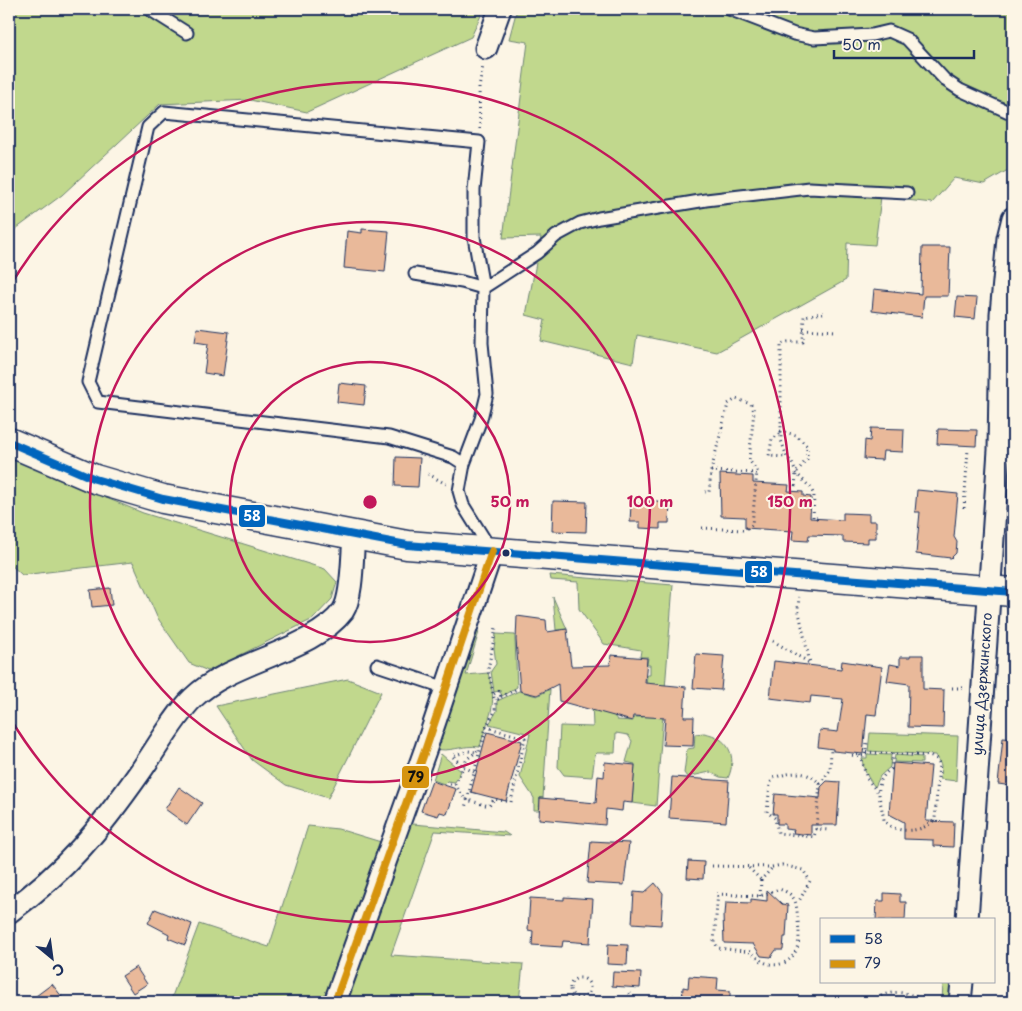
<svg xmlns="http://www.w3.org/2000/svg" width="1022" height="1011" font-family="'Playpen Sans',sans-serif">
<rect width="100%" height="100%" fill="#fcf5e5"/>
<filter id="ink" filterUnits="userSpaceOnUse"><feTurbulence type="fractalNoise" baseFrequency=".02" numOctaves="2"/><feDisplacementMap in="SourceGraphic" scale="10" xChannelSelector="R" yChannelSelector="G"/><feConvolveMatrix kernelMatrix="1 2 1 2 8 2 1 2 1" color-interpolation-filters="sRGB"/></filter>
<g filter="url(#ink)">
<path fill="#c1d88d" stroke="#6e8476" d="M9,9H484L471,37L307,112L250,100L160,104L62,195L9,234Z
M517,9H1013V167L984,184L954,178L932,203L881,197L875,245L847,243L846,280L717,352L637,335L633,363L541,341L545,320L526,315L541,237L503,238L528,42L509,39Z
M9,458L143,513L325,569L337,582L332,599L313,619L208,671L189,663L157,617L133,562L22,575L9,563Z
M550,575L673,585L656,806L632,803L635,764L626,762L632,741L628,735L616,733L615,753H597L595,755L592,777L564,775L558,767L560,726L593,727L592,702H604L617,720L633,721L634,717H643L647,675H650V665H647L648,657H640L641,650L604,644L579,609L578,582L551,580Z
M553,597L567,629L556,630Z
M479,632L466,675L488,673C499,709 488,714 480,747C462,744 449,754 433,748L472,633Z
M496,634L515,635V640L517,687L502,696L500,691L494,692L491,671L496,664L494,648Z
M348,679L381,692L328,798L286,785L252,760L216,706Z
M550,689L543,798H540L539,810H534V798L520,777L530,734L489,724L497,711V701L519,691L537,696Z
M704,733C728,737 738,756 728,778L720,777L710,772L687,777L684,773L687,749L694,748L695,734Z
M870,733L958,736L956,781L940,779L941,765L935,755L868,751Z
M441,754L461,771L455,782L447,781L444,784L433,780Z
M867,754L891,755L890,767L880,776L875,787C868,778 863,770 862,758H867Z
M895,755L922,757V763L894,762Z
M413,824L504,832L510,836L435,831L391,955L523,964L519,1002H344L404,826Z
M308,826L338,829L381,842L327,1002H170L199,924L269,947Z
M943,982H956L953,1002H942Z"/>
<path fill="#e9b99a" stroke="#1b2f5e" d="M362,229L389,231L385,272L344,268L347,231L362,233Z
M922,247H950L948,296H924L922,317L872,311L874,289L921,294Z
M957,297L977,298L975,319L955,317Z
M197,328L229,332L223,376L204,373L208,344L195,342Z
M339,383L366,386L364,405L337,402Z
M871,428L904,429L903,452L883,451L882,460L864,459L865,440L870,441Z
M938,429L977,430L976,446L937,444Z
M396,457L420,458L418,487L395,486Z
M720,474L753,476V483L789,485L788,491L803,492V496L811,497L810,518L843,520V513L869,514V521H876V538H868V543L843,542V536L809,535L808,541L792,540L793,531L745,528V517L721,516Z
M917,490L958,494L954,537L957,542L956,553L951,558L916,554L920,512H915Z
M642,500L670,502L669,523H660V529L640,528V522H630L631,504H641Z
M553,501L587,502L586,532L552,531Z
M110,588L112,605L92,607L90,590Z
M517,616L546,620L547,632L567,629L571,666L610,665L611,655L647,658L645,683L686,687L684,717H694L693,746L663,745L665,718L633,716L632,721L559,701L558,684L537,695L520,691L516,640Z
M696,654L724,656L721,690L693,688Z
M910,655H923V689L944,690L943,728L908,727L909,684L887,681L890,664L900,666V657H910Z
M774,661L841,669L842,661L882,667L876,715L867,714L863,754L833,751V749L818,747L820,730L838,732L843,699L811,696L810,703L770,698Z
M487,732L522,741L506,801L471,792Z
M1003,738L1013,739V786L998,784Z
M605,762L635,765L632,803L623,802L622,811L606,809L605,825L539,819L540,798L596,803L598,776L604,777Z
M893,763L931,766L926,821L954,822L953,847L933,846V840L904,839V822L889,814Z
M672,777L729,781L726,822L669,818Z
M432,781L456,789L447,814L440,812L438,816L421,811Z
M827,781L840,782L837,825H811V835L793,833L794,830L785,829V824H777V814H773L775,794L820,798L821,787Z
M179,787L202,803L187,825L165,809Z
M591,841L629,843L624,885L587,883Z
M688,861L704,862L703,879L687,878Z
M655,883L663,893L661,925L632,923L634,892L644,893Z
M767,890L782,904L788,905L786,937H784L783,950H776L771,957L761,956L753,944L724,943L723,915H725L726,902L751,903V899L767,901Z
M884,893L900,894V902H906L905,920H876L877,901H884Z
M564,897L593,899L590,943L563,941L562,947L532,945L533,931L528,930L530,898L564,900Z
M155,909L192,924L185,945L168,938L169,934L148,923Z
M608,944L628,945L627,965L607,964Z
M136,967L147,984L133,993L122,976Z
M613,972L641,973L640,988L612,986Z
M689,976L718,978L717,990L730,991V1002H682L683,987L688,988Z
M52,984L66,1002H28Z"/>
<g fill="none" stroke-linecap="round" stroke-linejoin="round">
<defs>
<path id="lane" d="M149,9L187,33
M729,9L794,34L814,38L872,35L889,31L907,39L945,80L960,90L1013,114
M415,274L462,282L483,288L537,253L556,236L580,223L599,218L706,200L809,188L907,193
M464,464L453,457L389,437L98,402L88,382L148,127L164,112L479,142L474,190V237L483,288L482,343L487,394L481,419L464,464L459,491L463,505L491,550
M377,665L446,688"/>
<path id="street" d="M486,48L500,9
M9,912C66,871 100,829 140,772C155,751 176,714 193,698C233,659 311,653 343,611C353,596 352,555 354,536
M967,920L999,450L1001,314L1008,238L1013,218
M335,1002L426,748L492,551
M960,1002L962,982"/>
<path id="secondary" d="M9,442L95,479L163,499L407,545L1013,592"/>
</defs>
<use href="#lane" stroke="#1b2f5e" stroke-width="15"/>
<use href="#street" stroke="#1b2f5e" stroke-width="25"/>
<use href="#secondary" stroke="#1b2f5e" stroke-width="31"/>
<path stroke="#1b2f5e" stroke-width="3" stroke-dasharray="1 4" stroke-linecap="butt" d="M480,129L479,88L483,66
M803,329L835,331
M780,431L796,435L807,446V459L796,473L795,490
M780,434L772,439L769,456L786,457
M711,471L757,473
M428,474L446,484
M964,508L968,449
M817,518H813L814,495L810,487L796,473L792,463L787,457L781,440V344L788,342H803L804,316L823,313
M702,528L743,530L752,525L757,471L749,460L754,411L751,404L736,399L728,404L711,471L709,492H705
M773,641L810,663L798,608L799,597
M952,688H964
M494,694L499,691L501,697L498,699L494,698L488,670L496,627
M501,697L519,688
M486,727L525,738L511,802L494,799L489,806L467,800Z
M486,727L495,711L496,699
M866,752L929,756L937,759L939,763L935,819C924,833 894,835 884,820C881,800 871,783 891,769L893,754
M847,755L865,756L867,743
M860,755L867,779L877,791
M474,772L464,767L452,756L468,751L476,752
M445,784H455L467,759L480,749
M455,784L464,798L467,800L465,808
M820,784L830,770L831,750
M816,829L814,837L778,833L775,818L767,812L770,784L773,778C790,772 807,769 820,784L816,829L829,830
M712,866L772,867L782,865L803,870L810,881L798,903
M749,868L761,880
M717,894L760,896L779,889C798,895 796,904 798,921C799,930 800,939 797,948C789,970 764,969 752,952L718,948L714,942L718,892
M760,896L761,880L772,868
M570 988a10 10 0 1 1 20 0a10 10 0 1 1-20 0Z
M629,993L633,1002
M568,1002L573,995
M665,1002L672,996L680,997
M791,1002L798,997L799,1002
M873,1002C887,988 910,991 926,1002"/>
<use href="#lane" stroke="#fcf5e5" stroke-width="11"/>
<use href="#street" stroke="#fcf5e5" stroke-width="21"/>
<use href="#secondary" stroke="#fcf5e5" stroke-width="28"/>
<defs>
<path id="bus-1" d="M9,442L95,479L163,499L407,545L1013,592"/>
<path id="bus-2" d="M335,1002L426,748L492,551"/>
</defs>
<use href="#bus-1" stroke="#fcf5e5" stroke-width="11"/>
<use href="#bus-2" stroke="#fcf5e5" stroke-width="11"/>
<use href="#bus-1" stroke="#0065bd" stroke-width="8"/>
<use href="#bus-2" stroke="#d6940e" stroke-width="8"/>
</g>
</g>
<g fill="none" stroke="#c2185b" stroke-width="2.5">
<circle cx="370" cy="502" r="140"/>
<circle cx="370" cy="502" r="280"/>
<path d="M10 286A420 420 0 1 1 10 718"/>
</g>
<circle fill="#1b2f5e" stroke="#fcf5e5" stroke-width="2" cx="506" cy="553" r="4.5"/>
<g text-anchor="middle" stroke-width="4" stroke-linejoin="round" paint-order="stroke">
<g font-size="14" fill="#1b2f5e" stroke="#fcf5e5">
<text transform="translate(982 684) rotate(-86)" y="5">улица Дзержинского</text>
</g>
</g>
<circle cx="370" cy="502" r="8" fill="#c2185b" stroke="#fcf5e5" stroke-width="2.5"/>
<g font-size="15" text-anchor="middle" font-weight="bold" fill="#c2185b" stroke="#fcf5e5" stroke-width="4" stroke-linejoin="round" paint-order="stroke">
<text x="510" y="507">50 m</text>
<text x="650" y="507">100 m</text>
<text x="790" y="507">150 m</text>
</g>
<g stroke="#fcf5e5" stroke-width="2">
<rect x="238" y="504" width="28" height="24" rx="5" fill="#0065bd"/>
<rect x="744" y="560" width="29" height="24" rx="5" fill="#0065bd"/>
<rect x="401" y="765" width="29" height="24" rx="5" fill="#d6940e"/>
</g>
<g font-size="14" text-anchor="middle" font-weight="bold" fill="#fff">
<text x="252" y="521">58</text>
<text x="759" y="577">58</text>
</g>
<g font-size="14" text-anchor="middle" font-weight="bold" fill="#111">
<text x="416" y="782">79</text>
</g>
<rect width="1022" height="1011" fill="none" stroke="#fcf5e5" stroke-width="30"/>
<rect x="15" y="15" width="992" height="981" fill="none" stroke="#1b2f5e" stroke-width="2" filter="url(#ink)"/>
<rect x="820" y="918" width="175" height="65" fill="#fcf5e5" stroke="#a2a6af"/>
<rect x="830" y="935" width="25" height="8" fill="#0065bd" stroke="#a2a6af"/>
<text x="864" y="944" font-size="15" fill="#1b2f5e">58</text>
<rect x="830" y="960" width="25" height="8" fill="#d6940e" stroke="#a2a6af"/>
<text x="864" y="968" font-size="15" fill="#1b2f5e">79</text>
<g transform="translate(52 958) rotate(151)" stroke="#fcf5e5" stroke-width="4" paint-order="stroke">
<path d="M0-4L9 19L0 12L-9 19Z" fill="#1b2f5e"/>
<text y="-8" font-size="14" font-weight="bold" text-anchor="middle" fill="#1b2f5e">С</text>
</g>
<path d="M834 50v8h140v-8" fill="none" stroke="#1b2f5e" stroke-width="2.5"/>
<text x="842" y="50" font-size="15" fill="#1b2f5e" stroke="#fcf5e5" stroke-width="4" paint-order="stroke">50 m</text>
</svg>
